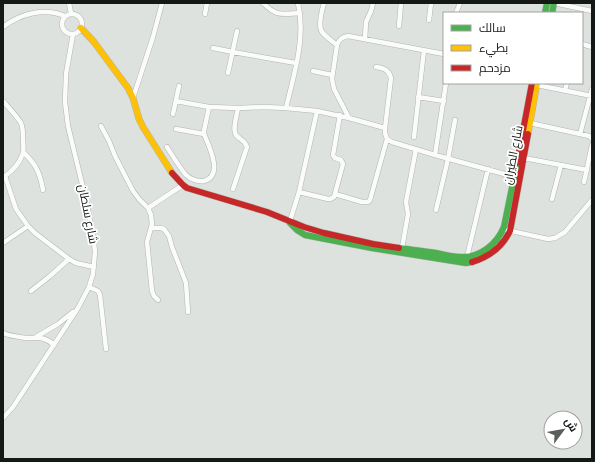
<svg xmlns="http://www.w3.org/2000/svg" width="595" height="462" font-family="Roboto,Cairo,sans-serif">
<rect width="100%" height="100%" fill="#dde2df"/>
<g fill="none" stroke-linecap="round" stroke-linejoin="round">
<defs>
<path id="street" d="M69,3L71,13
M263,3C277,17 282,14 300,13
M324,3C322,10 318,26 322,32C326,37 332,41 337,45
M554,3L592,11
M456,13L460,3
M62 24a10 10 0 1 1 20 0a10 10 0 1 1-20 0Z
M205,14L207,3
M429,20L431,3
M399,26L401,3
M3,27C20,14 44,7 65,16
M365,39L366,22L371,11L373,3
M582,44L592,47
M213,48L233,52L296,63
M376,67C384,68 389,70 391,78L385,128V133L387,139L392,142L435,155L508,175H515
M313,71L332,75
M228,73L237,31
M537,85L592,96
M565,90L567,83
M418,97L444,101
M133,98L153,37L162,3
M3,101C9,108 16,115 21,123C23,128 23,133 23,138C23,143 24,149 23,153C20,163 11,172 4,177
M176,101L209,107L238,108L264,107L286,108L317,111L349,118L385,128
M286,108C294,74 306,38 298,3
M173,114L179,86
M349,118L334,89L332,79L337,45C339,39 342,37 348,36L444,54
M530,123L589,136L592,139
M101,126L109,141L115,156L133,191L139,199L148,208L151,215L152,224L147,242L152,291L154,296L158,300
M176,129L204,134
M580,134L592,89
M414,137L424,50
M167,147C172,155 180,168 186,175C190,179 198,182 204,181C224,176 209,146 204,134V131L209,107
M23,152C36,164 40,173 43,190
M435,155L446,83
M524,158L587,170
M5,176L16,209L28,226L35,233L69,259L76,263L94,267
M584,182L592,145
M233,189L247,147C245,140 240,140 236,135C232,130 237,115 238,108
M299,192L328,199H330L334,197L343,164L341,160L335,158L333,155L340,115
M335,194L362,202H368L370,200L387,139
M552,199L561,165
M148,208L183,185
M436,210L448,159L455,120
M290,221L299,192L317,111
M151,228H161L164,229L169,236L172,247L186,283L188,312
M507,230L548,239L555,238L565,232L592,200
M3,243L28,226
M402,248L408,214L406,202L416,149
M467,257L488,169
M89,287L98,291L100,295L106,349
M31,291L50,276L69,259
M3,333C10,336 18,337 26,338C38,338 44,336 54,345
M36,337L58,324L73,312
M3,418L13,407L78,308L89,287L93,274L95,252L94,242L86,200L68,126L65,102L66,74L73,34"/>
<path id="fast" d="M545,13L547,3
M552,13L554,3
M290,223L297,230L305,235L372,248L466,263L472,262
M399,248C411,250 424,251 436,253C444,255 453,257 461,257C480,258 497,244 504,227L517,163"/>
<path id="slow" d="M81,28L94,42L128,88L133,98L139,119L143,127L172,173
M528,134L537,83"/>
<path id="jam" d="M517,163L532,83
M172,173L183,185L187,188L267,212L304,227L324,233L373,244L399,248
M472,262C489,257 502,247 510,231L528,134"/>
</defs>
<use href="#street" stroke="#b0b5b2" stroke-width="5.5"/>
<use href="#fast" stroke="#b0b5b2" stroke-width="7"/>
<use href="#slow" stroke="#b0b5b2" stroke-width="7"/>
<use href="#jam" stroke="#b0b5b2" stroke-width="7"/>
<use href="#street" stroke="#fafbfa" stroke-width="4.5"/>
<use href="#fast" stroke="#4caf50" stroke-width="6"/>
<use href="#slow" stroke="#ffc107" stroke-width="6"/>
<use href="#jam" stroke="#c62828" stroke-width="6"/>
</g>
<g text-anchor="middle" stroke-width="3.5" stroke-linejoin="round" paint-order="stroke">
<g font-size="12" fill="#151916" stroke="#fff">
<text transform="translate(513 155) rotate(-79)" y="4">شارع الطيران</text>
<text transform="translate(88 214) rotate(79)" y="4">شارع سلطان</text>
</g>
</g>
<rect width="595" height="462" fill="none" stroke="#151916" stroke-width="8"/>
<rect x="443" y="12" width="140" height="72" fill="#ffffff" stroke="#a1a3a2"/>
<rect x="451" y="25" width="20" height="6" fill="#4caf50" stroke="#a1a3a2"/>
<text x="479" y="32" font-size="12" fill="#151916">سالك</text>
<rect x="451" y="45" width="20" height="6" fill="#ffc107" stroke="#a1a3a2"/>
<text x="479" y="52" font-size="12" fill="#151916">بطيء</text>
<rect x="451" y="65" width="20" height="6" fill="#c62828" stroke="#a1a3a2"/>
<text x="479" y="72" font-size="12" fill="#151916">مزدحم</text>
<g transform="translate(563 430) rotate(58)"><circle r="19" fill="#ffffff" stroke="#a1a3a2"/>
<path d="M0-3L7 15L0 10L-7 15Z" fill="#5b5f5c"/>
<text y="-6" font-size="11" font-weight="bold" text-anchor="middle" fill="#151916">ش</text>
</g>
</svg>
